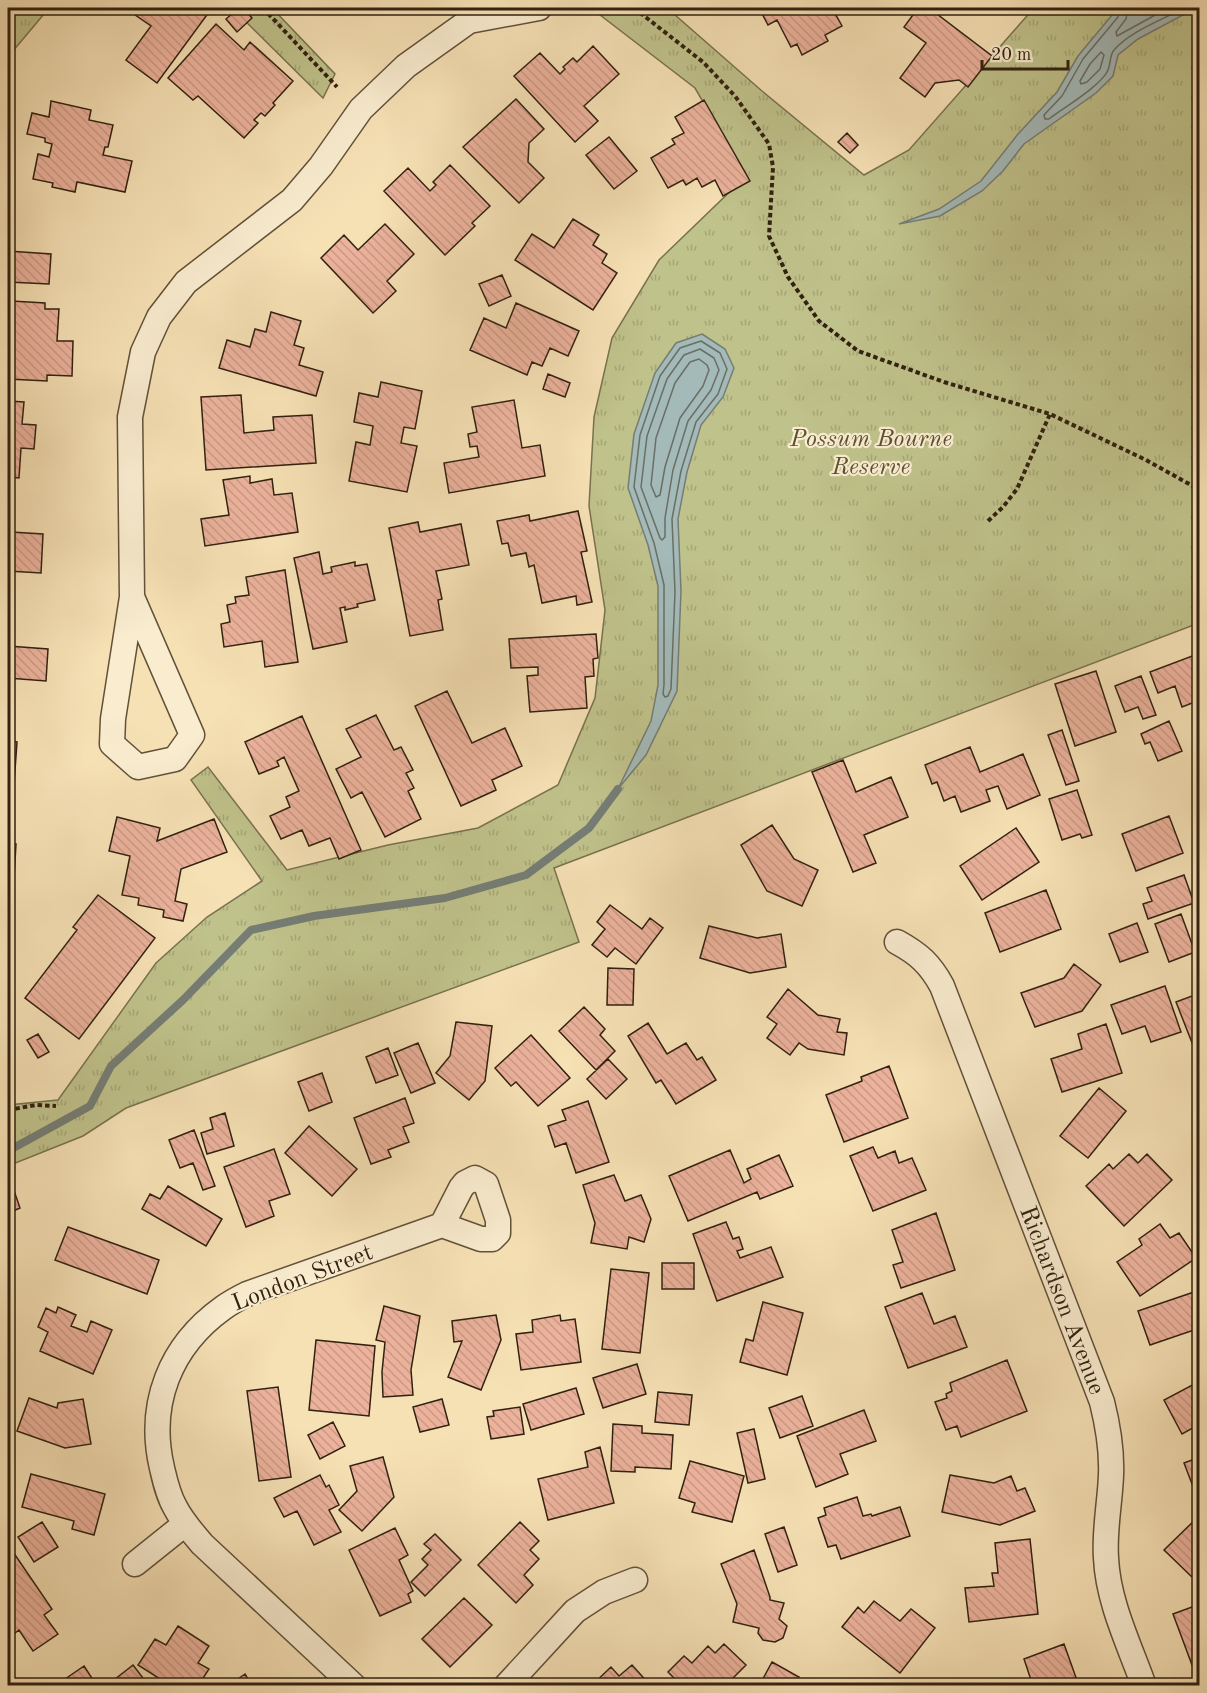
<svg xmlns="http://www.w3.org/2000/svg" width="1207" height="1693" font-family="'Old Standard TT',serif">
<defs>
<pattern id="park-tufts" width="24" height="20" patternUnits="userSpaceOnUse" patternTransform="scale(1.5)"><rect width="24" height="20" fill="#c0c28b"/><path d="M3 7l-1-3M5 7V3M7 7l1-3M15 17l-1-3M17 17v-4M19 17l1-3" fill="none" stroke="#a5a677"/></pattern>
<pattern id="building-back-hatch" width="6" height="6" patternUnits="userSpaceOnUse" patternTransform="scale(1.5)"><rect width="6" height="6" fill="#ecb29c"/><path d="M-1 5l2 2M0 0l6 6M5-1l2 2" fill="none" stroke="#cb9985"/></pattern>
</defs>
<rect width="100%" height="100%" fill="#f6e1b5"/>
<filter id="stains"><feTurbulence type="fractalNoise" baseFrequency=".00333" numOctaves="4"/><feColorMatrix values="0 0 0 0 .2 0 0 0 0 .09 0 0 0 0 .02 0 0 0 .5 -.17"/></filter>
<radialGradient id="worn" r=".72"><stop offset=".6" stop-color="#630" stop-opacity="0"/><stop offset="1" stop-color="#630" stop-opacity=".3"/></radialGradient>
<path fill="url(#park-tufts)" stroke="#78724e" stroke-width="1.5" d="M8,8H49L8,57Z
M232,8H272L335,74L323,98Z
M591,8H667L762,91L864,175L909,150L1034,8H1199V623L554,868L579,942L126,1108L83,1136L8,1166V1105L58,1100L156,963L207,917L262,881L191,780L208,767L287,870L388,845L478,828L558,785L595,698L605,610L589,506L594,417L612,338L659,260L746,176L695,88Z"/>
<path fill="#a3bab9" stroke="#757d75" stroke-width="1.5" d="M1115,8H1188L1183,15L1138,39L1118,55L1113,76L1096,93L1024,144L1003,171L982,191L940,216L899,224L939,209L981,181L1018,134L1057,92L1078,56L1113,14Z
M702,334L725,349L734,368L723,397L701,425L687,472L678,519L681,591L677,691L646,755L618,789L651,721L658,685V586L648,545L628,488L634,434L655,373L676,343Z"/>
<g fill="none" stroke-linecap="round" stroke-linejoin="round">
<path stroke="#6a6e64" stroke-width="1.5" d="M1120,8L1118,17L1083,59L1062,96L1044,115L1045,119H1049C1062,109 1100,86 1107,72C1111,66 1109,56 1114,50C1130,32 1157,22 1178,11L1180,8
M1128,8L1126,19L1116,32L1117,36L1168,8
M1101,52L1104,55L1100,69L1087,82L1081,84L1080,81L1090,64Z
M701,341L720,353L727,369L718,394L696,422L681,471L672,519L675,592L671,689L668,696L665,697L663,694L664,685V585L654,543L634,487L640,435L660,376L680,348Z
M700,349L714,358L719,370L711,390L688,421L673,470L665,518V537L662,540L660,538L641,487L647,436L667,379L684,355Z
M699,359L707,365L709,370L703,386L680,418L665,467L660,495L656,497L651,485L656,438L675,383L690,362Z"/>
<path stroke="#757d75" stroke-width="8" d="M8,1150L17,1146L90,1106L111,1066L183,1000L251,930L314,916L445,898L526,875L589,828L618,789"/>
</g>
<path fill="url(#building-back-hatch)" stroke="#312110" stroke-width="1.5" d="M125,8H212L157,83L126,60L151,26Z
M239,8H243L252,18L237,32L226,19Z
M297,8H325L316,12L308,9L303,14Z
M759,8H825L826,10L832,8L842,26L825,35L828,41L802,55L797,44L791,47L777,20L768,25Z
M918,8H929L992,56L968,87L959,80L935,83L925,97L900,78L926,43L904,27Z
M216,24L244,50L250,42L293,81L273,103L275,105L265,116L261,113L254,120L258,123L244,138L198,96L193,100L168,78Z
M593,46L619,74L584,106L598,121L575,142L514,76L540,53L560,74L565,69L563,67L573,58L577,62Z
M516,99L544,129L529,143L528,162L544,178L519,203L463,147Z
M704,100L750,181L723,196L715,180L702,187L697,178L686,185L683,180L668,188L651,158L675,144L672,139L684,133L675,117Z
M51,101L91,110L89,120L113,125L108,147H105L103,155L132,161L125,192L77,182L75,192L52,187L53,183L33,179L38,154L49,157L52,144L45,142V138L27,134L32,113L49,117Z
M847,133L858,145L850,153L838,142Z
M609,137L637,171L614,189L586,155Z
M450,165L490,206L472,223L475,226L445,255L384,191L408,168L430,191L436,185L433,182Z
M573,219L599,235L593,245L607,254L602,263L617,273L593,310L515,260L532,234L554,248Z
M385,224L414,254L387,281L396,291L373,313L321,258L344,235L358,250Z
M8,251L51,254L49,284L8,282Z
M502,275L511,296L489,306L479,284Z
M11,301L45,303V309H59L57,341H73L72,376L47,375V381L8,379V307H11Z
M516,303L579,331L568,356L550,348L542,366L532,362L527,375L470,350L484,318L506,328Z
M271,312L301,321L294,345L304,348L299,365L323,372L316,396L219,368L227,340L250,347L255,329L266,332Z
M548,374L570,383L565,397L543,389Z
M381,382L422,391L415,429L404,427L401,443L417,446L407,492L349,481L356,442L370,445L373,426L354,422L359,393L378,397Z
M241,395L244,433L274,430L273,417L312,415L316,463L206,470L201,397Z
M514,400L522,448L540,445L545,476L449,493L444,463L479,457L477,446L470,447L468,434L477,432L472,407Z
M8,401L24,402L22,424L36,425L34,449L21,448L19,478L8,477Z
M250,476V483L272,479L274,495L292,493L298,532L205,546L201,519L229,515L223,480Z
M578,511L587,551L581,552L592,602L577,605L576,596L542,603L534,565L529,567L526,553L511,556L508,543L502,544L497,521L529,515L530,521Z
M8,519H12L11,532L43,534L41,573L8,571Z
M418,522L420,532L461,524L469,565L436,571L442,599L438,600L443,630L410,636L389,528Z
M319,552L323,574L332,572L331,567L355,562V566L367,564L375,600L357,604L358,607L345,610V607L340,608L347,642L313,649L294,558Z
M285,570L298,662L265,667L262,641L224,647L221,624L230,622L227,605L236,603L235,597L249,595L246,577Z
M596,634L598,658L593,659L594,676L585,677L587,708L530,712L527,676L538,675V667L511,668L509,639Z
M8,646L48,649L46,681L8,678Z
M1200,653V700L1182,707L1175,686L1158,693L1150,672Z
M1096,671L1116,732L1075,746L1055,684Z
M1141,676L1156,715L1143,719L1138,707L1125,712L1115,686Z
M447,691L472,743L505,728L522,766L492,780L496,790L461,806L415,706Z
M376,715L394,750L401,747L413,770L406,773L414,788L408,791L421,819L385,837L362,792L351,798L336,769L361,757L346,729Z
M302,716L361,850L339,859L330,838L309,846L302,830L281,839L270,816L290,807L286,797L299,791L284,757L277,761L279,766L259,774L245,742Z
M1169,721L1182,751L1158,761L1150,742L1145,744L1141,734Z
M1062,730L1079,781L1066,785L1048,735Z
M8,741L17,742L14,784H8Z
M970,747L980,772L1023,754L1040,795L1007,809L998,786L986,790L990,801L961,812L955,796L944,801L937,782L932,784L925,765Z
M843,760L856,792L891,777L908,817L864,835L876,863L853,872L812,772Z
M1077,790L1092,835L1082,838L1080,834L1062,840L1049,799Z
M1169,816L1183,853L1136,871L1122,834Z
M117,817L160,828L157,841L214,819L227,852L181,869L175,901L187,904L183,921L163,917L164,910L138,905L139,898L122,895L130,856L109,851Z
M772,825L794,859L818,870L802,906L767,891L741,845Z
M1016,828L1039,862L982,900L960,866Z
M8,843L16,844L14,878H8Z
M1184,875L1194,903L1148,919L1143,904L1152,901L1147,888Z
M1046,890L1061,929L1000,952L985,913Z
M98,895L155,938L79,1039L25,998L77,930L73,927Z
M610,905L642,929L650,918L663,928L636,964L615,948L607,957L592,945L605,929L597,922Z
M1181,914L1195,952L1169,962L1155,924Z
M1137,923L1148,952L1120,962L1109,934Z
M709,926L757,938L781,934L786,967L750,973L700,958Z
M1074,964L1101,985L1082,1011L1035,1027L1021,993L1064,978Z
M608,968L634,969L633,1005H607Z
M1165,986L1181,1032L1151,1042L1145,1026L1122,1034L1111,1005Z
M788,989L818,1015L840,1019L837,1032L847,1033L844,1055L808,1049L799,1043L790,1055L767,1038L777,1024L767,1017Z
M1200,993V1063L1176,1002Z
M584,1007L605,1029L600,1035L615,1051L596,1070L559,1031Z
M456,1022L492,1026L485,1081L469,1100L436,1073L450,1056Z
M648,1023L667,1054L686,1043L697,1060L702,1057L716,1080L676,1104L661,1080L656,1083L628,1036Z
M1106,1024L1122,1073L1062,1092L1051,1059L1082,1049L1078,1034Z
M38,1034L49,1052L38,1058L27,1040Z
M531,1035L570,1078L538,1106L516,1082L511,1086L495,1068Z
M418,1043L435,1083L411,1093L394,1053Z
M388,1048L398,1075L376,1083L366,1057Z
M608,1059L627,1079L606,1099L587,1079Z
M889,1066L908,1118L844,1142L826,1095L862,1081L861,1077Z
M322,1073L332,1102L309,1111L298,1082Z
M1099,1088L1126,1111L1088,1158L1060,1136Z
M405,1098L414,1123L403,1127L409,1142L388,1150L391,1157L371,1164L354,1118Z
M588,1101L609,1162L576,1173L566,1143L555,1147L548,1126L566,1120L562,1110Z
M225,1113L234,1146L207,1154L201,1133L213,1129L210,1118Z
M309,1126L357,1169L332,1196L285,1153Z
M194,1130L215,1186L203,1190L193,1163L180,1168L169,1140Z
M873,1147L878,1158L895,1151L899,1163L912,1158L926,1190L873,1211L850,1156Z
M274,1149L290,1194L269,1201L274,1216L246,1227L224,1167Z
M730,1150L744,1183L751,1179L747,1169L779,1155L793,1186L760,1199L757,1192L688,1221L669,1176Z
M1129,1154L1138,1163L1147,1154L1172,1180L1124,1226L1086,1186L1109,1164L1113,1169Z
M614,1175L625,1201L641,1195L651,1219L644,1242L629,1237L627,1249L591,1243L595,1223L583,1185Z
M8,1176H9L20,1208L8,1213Z
M168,1186L222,1219L206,1246L142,1209L150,1194L160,1199Z
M936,1213L955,1270L901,1288L893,1265L903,1262L892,1230Z
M726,1222L733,1239L739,1237L743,1249L737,1251L740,1258L771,1247L783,1277L717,1301L693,1234Z
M1160,1224L1170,1238L1179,1233L1196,1258L1140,1296L1117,1262L1142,1245L1139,1239Z
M68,1227L159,1260L147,1294L55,1260Z
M662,1263H694V1289H662Z
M611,1269L649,1273L640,1353L602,1349Z
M1197,1291L1200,1299V1328L1150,1345L1138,1311Z
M922,1293L934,1324L955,1316L967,1347L908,1368L885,1307Z
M763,1302L803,1313L787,1375L740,1362L746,1339L753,1341Z
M384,1306L420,1316L411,1370L413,1395L383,1397L382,1372L385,1342L376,1340Z
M58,1307L76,1315L71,1326L87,1332L91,1321L112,1330L93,1374L40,1351L48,1332L38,1327L46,1308L56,1313Z
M496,1315L501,1340L481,1390L448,1377L462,1341L454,1342L452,1321Z
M560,1315L561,1321L575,1319L581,1362L521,1370L516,1334L533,1332L532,1320Z
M316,1340L375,1346L369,1416L309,1410Z
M1007,1360L1027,1411L961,1437L957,1426L946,1430L935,1402L947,1398L946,1394L952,1391L950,1383Z
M637,1364L646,1394L603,1408L593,1378Z
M1200,1381V1424L1182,1434L1164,1400Z
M278,1387L291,1477L259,1481L247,1391Z
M576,1388L584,1414L531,1430L523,1404Z
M658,1392L692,1395L689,1425L655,1422Z
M802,1396L813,1426L780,1438L769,1408Z
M29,1398L57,1408L58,1403L83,1399L91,1444L65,1448L17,1431Z
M442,1399L449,1425L420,1432L413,1407Z
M520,1407L524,1434L491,1439L487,1417L494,1416L493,1411Z
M864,1410L876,1441L840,1454L848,1474L816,1487L797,1436Z
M333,1422L345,1446L320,1459L308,1435Z
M613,1424L642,1426V1433L673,1435L671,1469L635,1467V1472L611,1471Z
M754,1429L765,1479L748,1483L737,1433Z
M600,1447L614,1503L548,1520L538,1479L588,1467L585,1452Z
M383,1457L394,1497L362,1531L339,1510L357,1491L350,1466Z
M1200,1457V1496L1197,1497L1184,1463Z
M690,1461L744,1476L732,1522L692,1512L695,1503L679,1498Z
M31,1474L105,1494L94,1535L72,1529L74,1521L22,1507Z
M320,1475L326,1487L329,1485L339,1505L329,1510L341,1532L314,1545L297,1511L284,1517L274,1498Z
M950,1475L994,1483L1011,1476L1017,1491L1025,1488L1035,1511L1000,1525L942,1512Z
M857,1497L863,1516L871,1514L872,1516L900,1507L910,1536L841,1559L836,1545L828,1547L818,1518L826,1515L824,1508Z
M1200,1515V1571L1193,1578L1164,1550Z
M42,1522L58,1547L34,1562L18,1537Z
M520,1522L539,1541L530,1550L539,1559L524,1575L533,1585L516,1603L478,1565Z
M784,1527L797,1565L778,1572L765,1534Z
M395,1528L408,1555L399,1560L413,1591L408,1594L411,1602L380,1616L349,1550Z
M435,1534L461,1560L425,1596L411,1582L428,1565L422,1559L431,1550L424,1544Z
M1030,1539L1038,1614L969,1622L965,1588L994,1586L992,1573H998L995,1543Z
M9,1546L52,1609L44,1615L58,1634L33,1651L19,1630L15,1633L8,1622Z
M754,1550L770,1597V1600L784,1603L779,1619L787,1626L783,1638L775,1642L763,1640L758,1633L759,1628L733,1622L737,1604L721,1564Z
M464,1598L492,1625L450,1667L422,1639Z
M874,1601L900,1621L911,1609L935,1628L900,1673L842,1627L858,1607L864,1613Z
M1200,1604V1674L1199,1671L1195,1673L1173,1614Z
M178,1626L209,1646L198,1663L209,1669L198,1686H171L138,1665L155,1639L166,1645Z
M724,1644L746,1665L725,1686H682L668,1672L684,1656L692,1663L708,1646L715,1653Z
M1064,1644L1079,1686H1033L1024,1659Z
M772,1662L799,1677L794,1686H759Z
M133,1665L149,1686H118L114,1680Z
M632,1665L651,1686H591L611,1667L619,1676Z
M84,1666L97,1686H55Z
M245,1674L252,1686H228Z"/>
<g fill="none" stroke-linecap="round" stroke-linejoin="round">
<defs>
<path id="street" d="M469,21L539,8
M132,597L192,735L175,759L138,767L112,744L113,719L132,597L130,417L143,352L159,317L186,282L292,200L321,166L361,109L406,66L469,21L478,8
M897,942C919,954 930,964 942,986L1102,1402C1108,1426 1112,1451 1111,1475C1110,1503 1104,1530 1106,1558C1108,1602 1129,1644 1144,1686
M135,1564L185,1524
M354,1686L202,1544C192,1532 182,1521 175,1507C168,1495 165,1481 162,1468C147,1404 170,1346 223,1308C231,1302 239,1298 247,1294L442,1225L481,1239H492L498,1233V1220L486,1184L475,1178L465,1183L461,1188L442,1225
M506,1686L575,1611L604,1592L635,1580"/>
</defs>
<use href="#street" stroke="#625139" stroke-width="27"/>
<path stroke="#312110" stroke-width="4" stroke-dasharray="4.5 3" stroke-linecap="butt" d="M263,8L337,87
M634,8L703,62L735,96L769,144L773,167L769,236L788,277L819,321L858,351L944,382L1050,414L1146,460L1200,490
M988,521L1003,507L1017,489L1050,414
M8,1110L36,1105L56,1106"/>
<use href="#street" stroke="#f9eccf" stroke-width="24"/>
</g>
<g text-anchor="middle" stroke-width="4.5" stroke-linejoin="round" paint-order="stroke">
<g font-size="24" font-style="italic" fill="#5c5135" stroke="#f9eccf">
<text x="871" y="446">Possum Bourne<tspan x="871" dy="28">Reserve</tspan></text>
</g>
<g font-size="24" fill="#312110" stroke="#f9eccf">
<text transform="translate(302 1277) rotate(-21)" y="8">London Street</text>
<text transform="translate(1063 1300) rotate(69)" y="8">Richardson Avenue</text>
</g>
</g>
<rect width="1207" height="1693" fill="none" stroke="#f6e1b5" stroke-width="30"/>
<rect x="9" y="9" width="1189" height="1675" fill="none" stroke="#312110" stroke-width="3"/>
<rect x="15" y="15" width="1177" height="1663" fill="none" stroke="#312110" stroke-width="1.5"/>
<path d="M982 60v9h86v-9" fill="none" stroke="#312110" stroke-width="3"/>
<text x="991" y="60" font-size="18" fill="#312110" stroke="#f9eccf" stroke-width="4.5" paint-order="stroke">20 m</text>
<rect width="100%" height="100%" filter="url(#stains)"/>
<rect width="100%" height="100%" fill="url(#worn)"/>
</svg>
